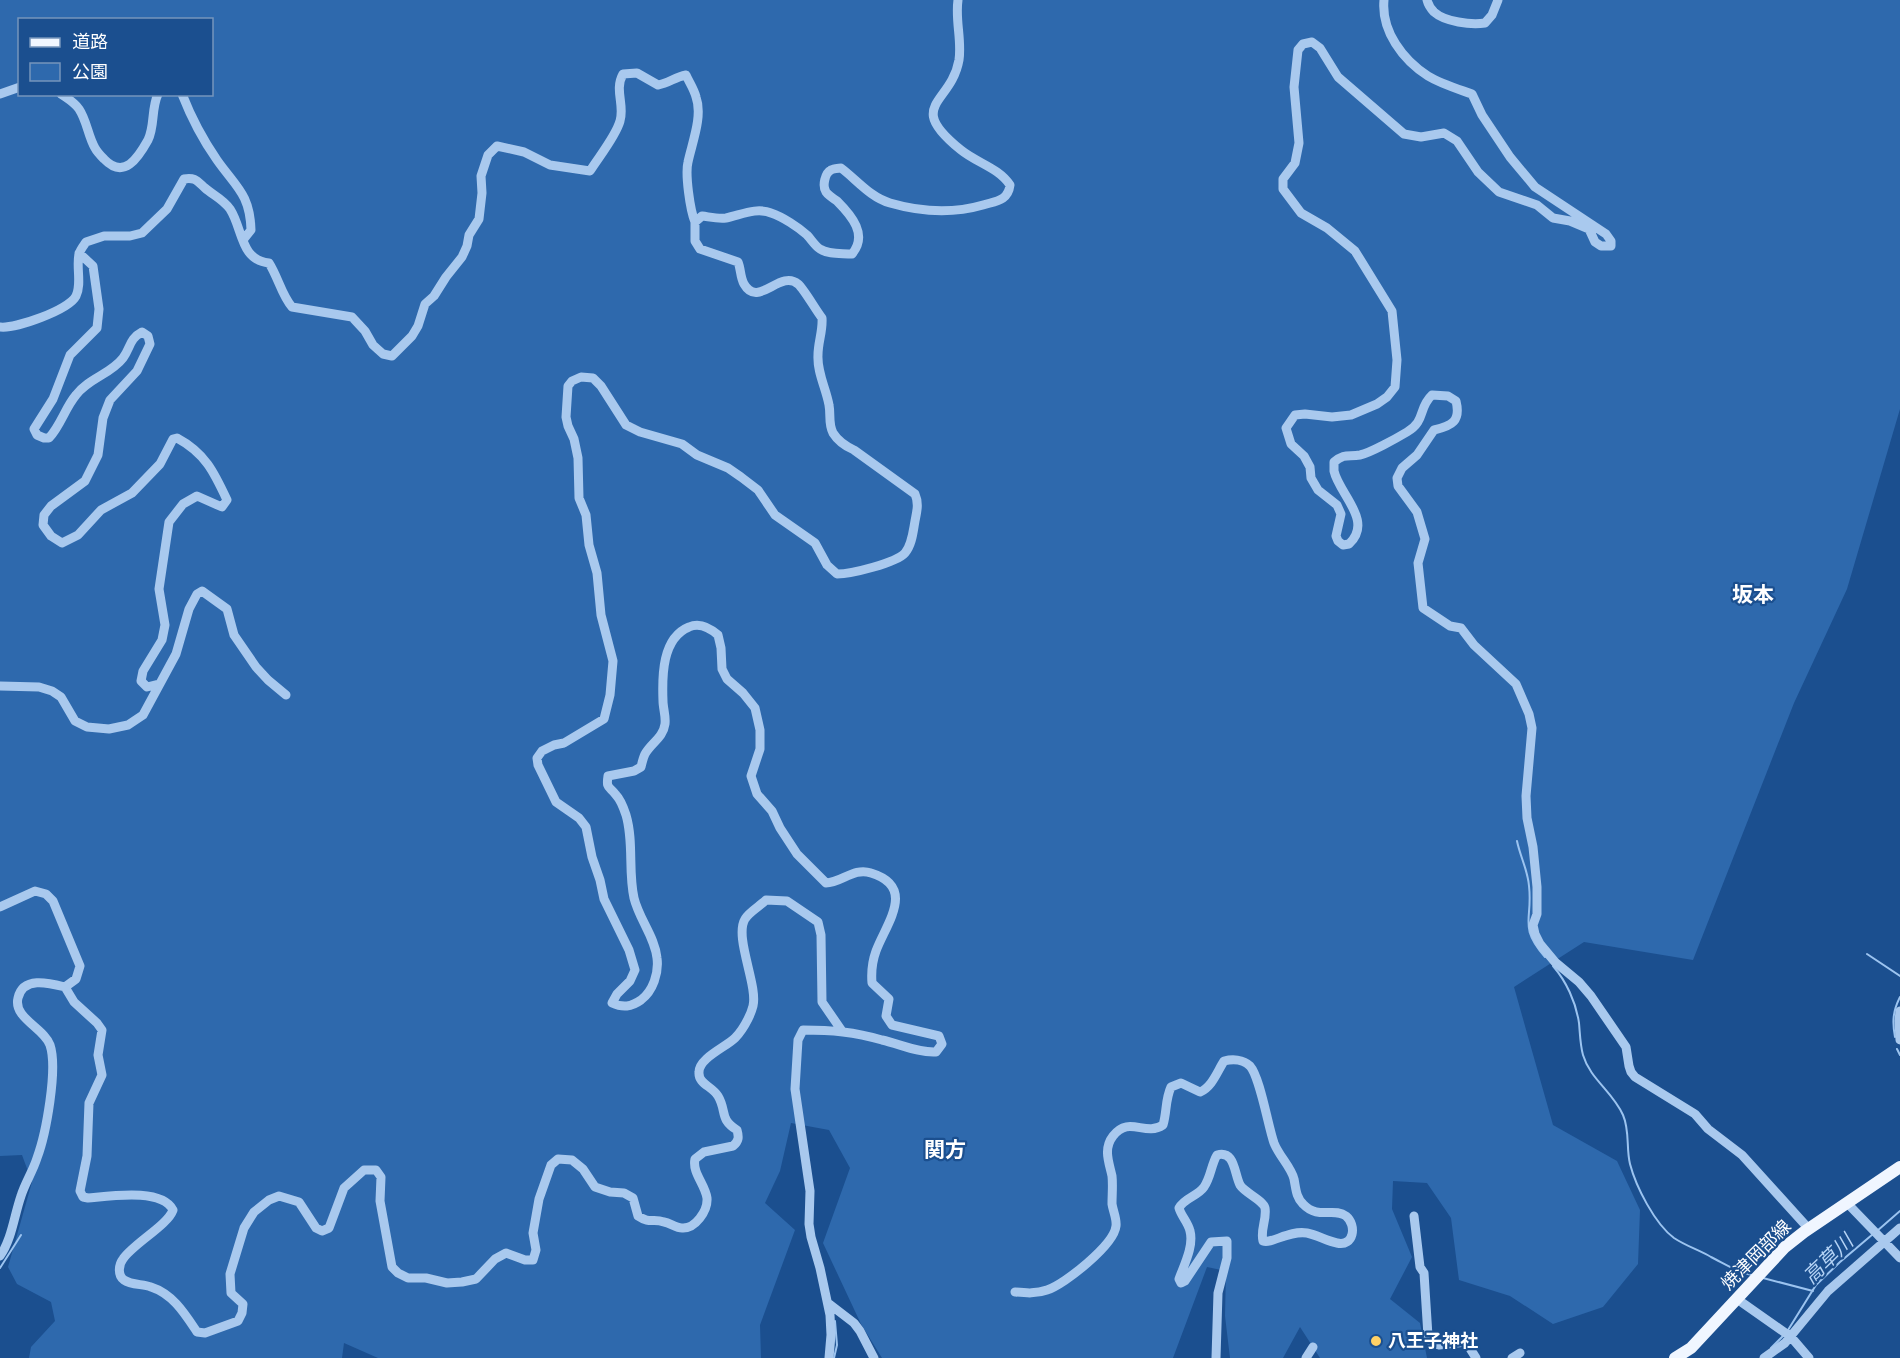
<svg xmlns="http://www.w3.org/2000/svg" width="1900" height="1358" font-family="'Work Sans','Noto Sans JP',sans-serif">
<rect width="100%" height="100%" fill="#1b4f8f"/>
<path fill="#2e69ad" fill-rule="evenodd" d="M0,0H1900V409L1847,589L1794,703L1693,960L1584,942L1514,987L1553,1125L1617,1161L1640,1210L1638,1264L1603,1307L1553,1324L1510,1296L1459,1280L1451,1218L1427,1183L1393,1181L1392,1209L1412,1257L1390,1299L1420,1323L1427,1358H1320L1300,1327L1283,1358H1230L1225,1316L1226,1271L1207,1267L1173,1358H882L861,1324L823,1243L850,1168L829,1130L791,1123L780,1171L765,1203L795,1230L760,1325L761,1358H378L344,1343L342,1358H29L31,1347L55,1321L51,1302L17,1284L8,1267L32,1182L22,1155L0,1156ZM20,20H212V94H20Z"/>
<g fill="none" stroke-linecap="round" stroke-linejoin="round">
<path stroke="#9cc4f0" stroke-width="2" d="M1517,841C1520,856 1528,871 1529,886C1533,920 1518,926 1545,957
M1867,954L1900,976
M1553,966C1566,981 1576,1002 1579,1023C1580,1033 1580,1044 1583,1055C1590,1079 1613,1092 1623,1115C1630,1131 1626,1148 1630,1164C1636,1187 1655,1224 1674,1238C1686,1246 1699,1250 1711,1257C1725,1264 1736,1272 1752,1275
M1895,1037C1892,1021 1893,1011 1900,997
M1897,1049L1900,1055
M1877,1231L1900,1211
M0,1268L21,1235
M1763,1278L1813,1291
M1788,1330L1816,1285L1840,1262L1873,1234
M1771,1348L1784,1335
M834,1358L837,1345L835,1321"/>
<path stroke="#a9c9ee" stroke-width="9" d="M1384,0C1381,31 1403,60 1428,76C1441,84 1458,89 1472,94L1482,115L1510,157L1535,187L1606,234L1611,241V246H1601L1595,242L1589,229L1570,221L1553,218L1537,205L1499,192L1478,172L1457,141L1444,133L1421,137L1404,134L1338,77L1320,48L1312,42L1303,44L1298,50L1294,87L1299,143L1295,163L1283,179V189L1301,213L1327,228L1355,251L1392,311L1397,360L1395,387L1387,397L1377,404L1351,415L1332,417L1305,414L1295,415L1286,428L1291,444L1304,456L1310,467L1311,478L1318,490L1337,505L1341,514L1336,536L1338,541L1343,545L1349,544C1374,521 1339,494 1334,471C1334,468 1334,465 1334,462C1345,453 1348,457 1360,455C1370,453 1397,438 1407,432C1426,421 1418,408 1432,395L1448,396L1456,401C1461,421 1452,426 1434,430L1417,455L1402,468L1397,478L1398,486L1417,512L1425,539L1418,563L1423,608L1450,626L1461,628L1474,645L1516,684L1529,714L1532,728L1526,796L1527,818L1533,847L1537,887V914L1533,925L1535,934L1540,944L1555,962L1579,982L1591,996L1626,1047L1629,1066L1631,1072L1635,1077L1695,1114L1708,1129L1742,1155L1809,1229
M1427,0C1428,4 1431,9 1434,12C1445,22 1471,25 1485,23L1492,15L1498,0
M0,94L20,87
M61,94C68,99 74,102 79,109C87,121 88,136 95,148C97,152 101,156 104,159C124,180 138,158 148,140C155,126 151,109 158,94
M182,94C191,117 203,140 217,160C236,187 250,194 251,230L243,240
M79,253L93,266L99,309L97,328L70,355L53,399L34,429L37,435L44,438H49C61,425 65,408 76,395C89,378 111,374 123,358C131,347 129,339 142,332L148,336L150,344L137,371L110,400L103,418L98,455L85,481L51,506L44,515L43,525L51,536L62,543L78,535L101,510L132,493L160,464L173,439L177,438C205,453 214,472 227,500L222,507L197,496L183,504L169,522L159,589L165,625L162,640L143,671L141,681L147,687L159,684
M0,327C15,329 69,310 76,296C82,284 76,267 79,254C80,250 84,245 86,242L104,236H130L142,233L167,209L184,179C195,177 197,181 205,188C213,195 223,199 230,209C243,229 240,260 269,263C278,277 282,296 292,307L352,317L365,331L373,345L383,354L392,356L412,336L418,326L425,304L434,296L446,277L462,257L467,246L469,235L479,219L482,193L481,176L488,155L497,146L524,152L550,165L590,171C598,158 616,136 620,121C625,105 614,90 623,74L637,73L658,85C669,83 675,77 686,75C689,82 694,89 696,97C703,116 692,143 688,162C685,174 690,210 695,222
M0,686L39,687L52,691L61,697L75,721L87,727L109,729L128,725L143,715L176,654L189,609L197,594L202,591L227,609L234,635L256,667L268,680L286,695
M0,907L35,891L46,894L53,901L80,966L76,979L65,987
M1900,1011L1899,1021L1900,1040
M1847,1203L1900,1258
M1414,1216L1420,1267L1424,1273L1428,1336L1432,1343L1439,1345L1466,1342L1476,1358
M0,1256C12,1239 14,1216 21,1196C25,1183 33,1171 37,1158C46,1134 58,1069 50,1045C44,1028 13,1018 18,998C23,976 49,983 65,987L74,1002L97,1023L102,1030L98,1055L102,1075L89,1103L87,1156L80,1191L83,1197L88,1198C111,1196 162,1188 173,1210C168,1225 133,1244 123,1259C119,1264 117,1275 124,1280C131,1285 143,1284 151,1287C173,1294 185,1314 197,1332L205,1333L238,1321L242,1313L243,1304L231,1293L230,1274L244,1228L254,1212L269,1200L279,1196L299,1202L316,1228L322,1231L329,1228L344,1188L364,1170H376L381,1177L380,1201L392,1267L398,1273L408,1278H426L447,1283L462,1282L476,1279L495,1259L506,1253L525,1260H533L536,1250L533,1233L539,1199L551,1165L558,1159L572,1160L583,1169L595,1187L610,1192L624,1193L633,1198L638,1216C650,1224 653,1218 664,1222C670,1223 676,1228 682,1228C695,1229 708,1211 707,1198C705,1184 692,1173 695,1159L704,1152L733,1146C739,1141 739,1137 737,1130C719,1119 727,1111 718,1096C712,1086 698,1084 699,1072C699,1058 726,1047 735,1038C740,1033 745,1025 748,1019C750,1015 752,1010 753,1006C758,985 734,937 745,919C749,912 760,906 766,900L787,901L818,922L821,935L822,1002L842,1031
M1015,1292C1026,1293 1036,1294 1047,1290C1065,1284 1114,1245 1116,1226C1117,1219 1113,1211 1112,1204C1112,1194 1113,1185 1112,1176C1109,1162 1103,1149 1113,1136C1129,1115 1145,1137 1163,1125C1167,1112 1165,1100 1171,1087L1181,1083L1200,1092C1212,1087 1217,1072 1224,1061C1232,1059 1243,1059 1250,1066C1260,1077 1268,1126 1274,1143C1279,1156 1291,1167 1294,1179C1296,1189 1296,1197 1303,1204C1318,1220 1334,1207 1346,1216C1357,1225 1354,1247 1337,1243C1327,1241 1317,1235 1307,1233C1289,1230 1272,1244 1263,1241C1260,1230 1267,1219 1265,1208C1263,1200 1245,1193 1240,1185C1234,1173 1235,1150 1217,1155C1211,1165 1211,1177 1204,1187C1198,1196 1184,1198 1179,1208C1181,1216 1188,1222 1190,1231C1194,1246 1184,1265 1179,1279L1181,1283L1185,1281L1211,1242L1227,1241V1258L1218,1293L1216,1358
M1737,1299L1791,1337L1809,1358
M828,1303L854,1323L860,1331L874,1358
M829,1358L831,1335L830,1315L820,1268L811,1237L809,1224L810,1191L795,1089L798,1040L803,1030C832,1030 854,1032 882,1040C900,1044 918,1053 936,1052L942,1044L939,1036L892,1025L886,1016L889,999L872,983C871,971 872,962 876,951C886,924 917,887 871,873C854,867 841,883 826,883L797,854L780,828L772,811L757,794L751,776L760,749V730L755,708L743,693L727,679L722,669L721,648L718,635C710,628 700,622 689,627C662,638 662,676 663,701C663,708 666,716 665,724C663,738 652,742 645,754C643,758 642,763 641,767L634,771L608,776C606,789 609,786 616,795C621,800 624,809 626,815C634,842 628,871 634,898C639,919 655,937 657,958C659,973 653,991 641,1000C631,1007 623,1008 612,1003L617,994L630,981L635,970L629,950L604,899L600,880L592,857L586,827L579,818L556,802L538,765L537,758L542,751L554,745L564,743L604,719L610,695L613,661L601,615L597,573L589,545L586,515L579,498L578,458L574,439L568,426L566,417L568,386L572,381L581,377L593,378L601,386L626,425L640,432L682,444L697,455L728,468L741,477L758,490L775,515L815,543L827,565L837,574C851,574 896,563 905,553C912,545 913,532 915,521C917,511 919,503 915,494L854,450C845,446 838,441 833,433C828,423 831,415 829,405C826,388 817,373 818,355C818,342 823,331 822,318C815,309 804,289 798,284C780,269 758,309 744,284C740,277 741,269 738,262L700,249L695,241V222L702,216C710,217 718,219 726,218C741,215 756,207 771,213C783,217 798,227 807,235C811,239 815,246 820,249C829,255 841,253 852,254C868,235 852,216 837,201C834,199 828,195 826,192C822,186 825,173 831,170C832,169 839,168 841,168C857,180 870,197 890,203C921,212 952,214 983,205C996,201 1008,201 1010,185C999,168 977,163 961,150C904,104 951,105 959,60C962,40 955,20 958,0
M1306,1358L1313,1347
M1512,1358L1520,1353
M1764,1358L1785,1343L1828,1291L1900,1228"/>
<path stroke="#f0f6ff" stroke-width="12" d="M1675,1358L1691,1348L1785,1247L1804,1232L1900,1167"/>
</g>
<circle fill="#ffd166" stroke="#1b4f8f" stroke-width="2" cx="1376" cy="1341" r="6"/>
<g text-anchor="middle" stroke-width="4.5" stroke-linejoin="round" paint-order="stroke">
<g font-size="18" fill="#fff" stroke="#1b4f8f">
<text transform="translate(1756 1255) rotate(-45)" y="6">焼津岡部線</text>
</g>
<g font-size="18" font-weight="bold" fill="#fff" stroke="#1b4f8f" text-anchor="start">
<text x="1388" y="1347">八王子神社</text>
</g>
<g font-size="20" font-style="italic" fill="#b5d3f5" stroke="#1b4f8f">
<text transform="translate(1828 1259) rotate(-44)" y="7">高草川</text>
</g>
<g font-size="21" font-weight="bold" fill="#fff" stroke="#1b4f8f">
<text x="1753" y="602">坂本</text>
<text x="945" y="1157">関方</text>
</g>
</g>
<rect x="18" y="18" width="195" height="78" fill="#1b4f8f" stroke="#7695bc" stroke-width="1.5"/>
<rect x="30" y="38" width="30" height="9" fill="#f0f6ff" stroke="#7695bc" stroke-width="1.5"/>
<text x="72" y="48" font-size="18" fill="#ffffff">道路</text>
<rect x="30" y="63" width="30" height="18" fill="#2e69ad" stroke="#7695bc" stroke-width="1.5"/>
<text x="72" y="78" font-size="18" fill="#ffffff">公園</text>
</svg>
